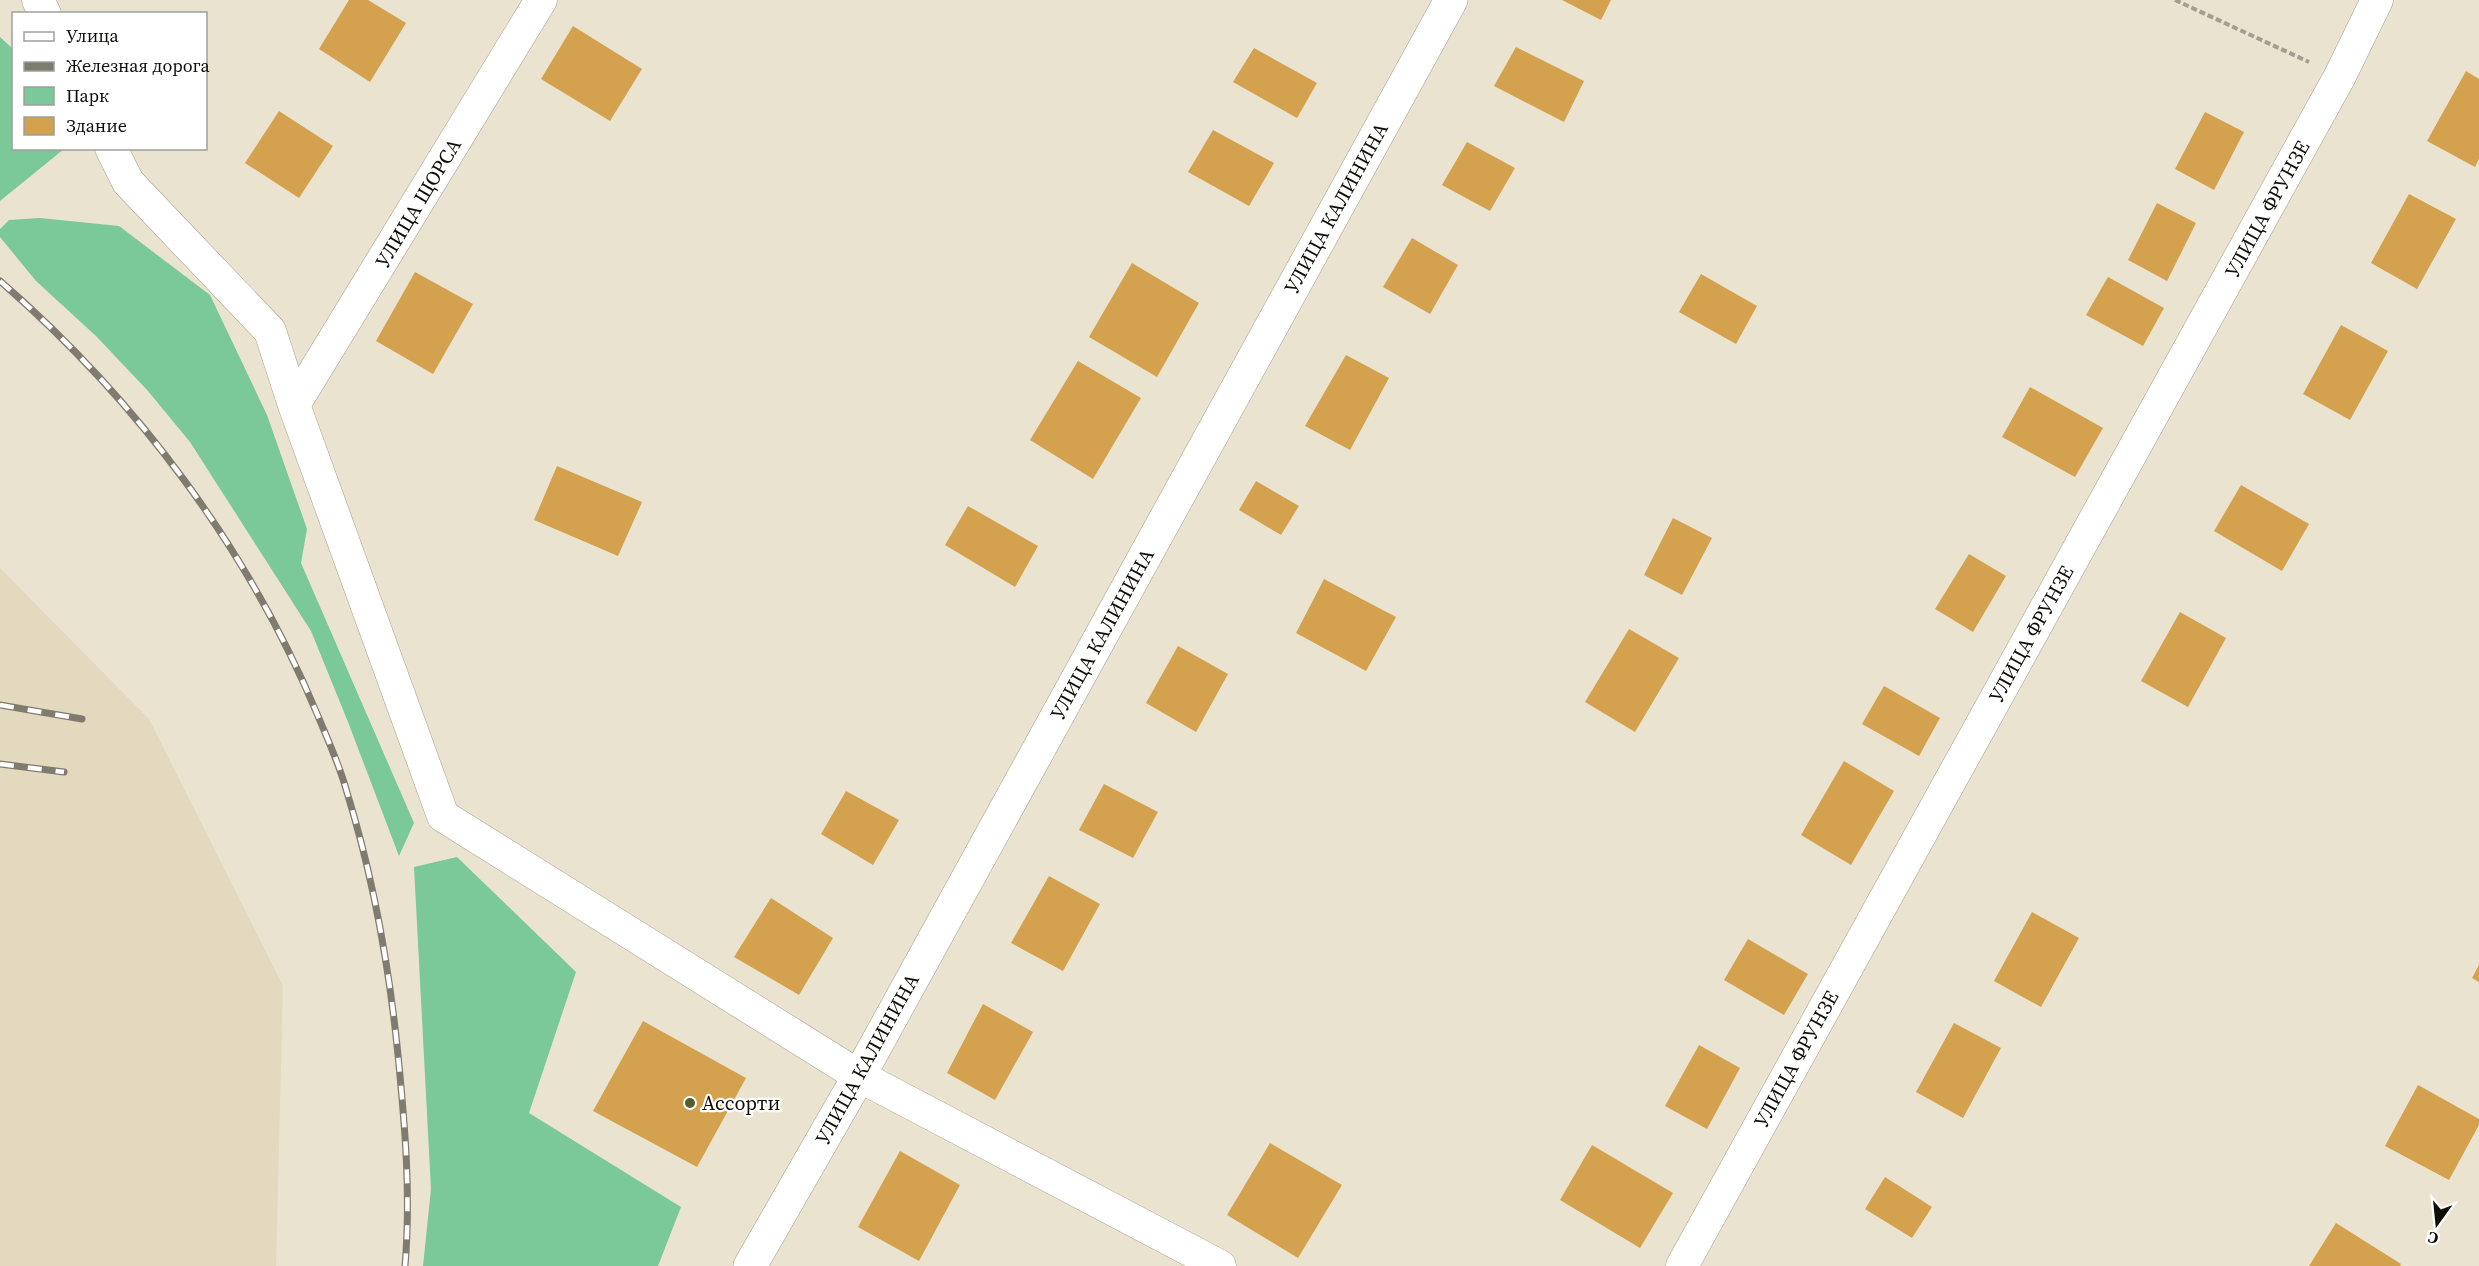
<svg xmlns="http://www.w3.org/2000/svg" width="2479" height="1266" font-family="'Source Serif 4',serif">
<rect width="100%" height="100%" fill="#eae3d0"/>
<path fill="#e3d9bf" d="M0,568L149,719L283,986L276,1266H0Z"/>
<path fill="#7bc898" d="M0,37L13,49L14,148L64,149L0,201Z
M40,218L119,226L210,295L267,415L307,529L301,563L414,823L399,856L348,722L311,631L190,442L148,391L96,336L36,281L0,237V229L9,220Z
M457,857L576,972L529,1113L681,1207L658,1266H423L431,1189L414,867Z"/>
<path fill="#d4a24e" d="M349,0H368L406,23L370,82L319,49Z
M1562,0H1611L1601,20Z
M573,26L642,69L610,121L541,79Z
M1516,47L1584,81L1564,122L1494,86Z
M1254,48L1317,83L1297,118L1233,82Z
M2466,71L2479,79V159L2475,167L2427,141Z
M279,111L333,146L299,198L245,163Z
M2205,112L2244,132L2214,190L2175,169Z
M1213,130L1274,163L1249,206L1188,172Z
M1467,142L1515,168L1490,211L1442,185Z
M2409,194L2456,219L2417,289L2371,263Z
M2157,203L2196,223L2167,281L2128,260Z
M1412,238L1458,265L1430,314L1383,287Z
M1132,263L1199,303L1157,377L1089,337Z
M415,272L473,304L433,374L376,341Z
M1701,274L1757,306L1736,344L1679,312Z
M2108,277L2164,308L2143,346L2086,315Z
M2341,325L2388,351L2350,420L2303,394Z
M1346,355L1389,378L1350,450L1305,426Z
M1078,361L1141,398L1093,479L1030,440Z
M2030,387L2103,428L2075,477L2002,437Z
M557,466L642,502L618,556L534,520Z
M1256,481L1299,506L1281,535L1239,510Z
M2241,485L2309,524L2282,571L2214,531Z
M968,506L1038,546L1015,587L945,545Z
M1673,518L1712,538L1682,595L1644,575Z
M1969,554L2006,576L1973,632L1935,609Z
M1324,579L1396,617L1366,671L1296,633Z
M2180,612L2226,638L2188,707L2141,681Z
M1629,629L1679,658L1635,732L1585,702Z
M1178,646L1228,674L1196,732L1146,703Z
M1884,686L1940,718L1919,756L1862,724Z
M1844,761L1894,791L1851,865L1801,835Z
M1104,784L1158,812L1133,858L1079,830Z
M846,791L899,820L873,865L821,834Z
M1049,876L1100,904L1063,971L1011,943Z
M771,898L833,938L799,995L734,957Z
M2032,912L2079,938L2041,1007L1994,981Z
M1748,939L1808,974L1784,1015L1724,980Z
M2479,965V982L2472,978Z
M983,1004L1033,1032L995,1100L947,1073Z
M643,1021L746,1078L697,1167L593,1111Z
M1954,1023L2001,1048L1963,1118L1916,1092Z
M1699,1045L1740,1068L1707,1129L1665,1106Z
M2418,1085L2479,1119V1125L2449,1180L2385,1146Z
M1270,1143L1342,1185L1298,1258L1227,1215Z
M1592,1145L1673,1193L1640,1248L1560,1200Z
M900,1151L960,1185L919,1261L858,1227Z
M1885,1177L1932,1207L1912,1238L1865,1209Z
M2336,1223L2401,1264L2400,1266H2309Z"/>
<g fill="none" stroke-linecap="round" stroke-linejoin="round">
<defs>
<path id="street" d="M38,0L45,14
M111,148L128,182L270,331L294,405L443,816L859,1076L1220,1266
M294,405L541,0
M1682,1266L2340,76L2377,0"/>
<path id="secondary" d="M750,1266L859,1076L1451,0"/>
</defs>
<use href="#street" stroke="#a49d8b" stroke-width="33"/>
<use href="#secondary" stroke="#a49d8b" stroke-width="34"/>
<path stroke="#a39e8f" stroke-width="4" stroke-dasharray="6 3" stroke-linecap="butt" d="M2175,0L2309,62"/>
<use href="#street" stroke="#fff" stroke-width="32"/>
<use href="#secondary" stroke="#fff" stroke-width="33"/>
<defs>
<path id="rail" d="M0,281C137,400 248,548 318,716C328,740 339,764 346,789C373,876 389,965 398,1055C405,1126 411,1195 405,1266
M0,705L82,719
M0,764L64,772"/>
</defs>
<use href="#rail" stroke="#807b6f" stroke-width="7"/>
<use href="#rail" stroke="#fff" stroke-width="4.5" stroke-dasharray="14" stroke-linecap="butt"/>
</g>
<circle fill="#565d2c" stroke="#fff" stroke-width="2" cx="690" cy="1103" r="6"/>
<g text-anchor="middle" stroke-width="4.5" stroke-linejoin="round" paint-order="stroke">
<g font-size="20" fill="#0f0d07" stroke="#fff">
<text transform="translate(418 203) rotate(-59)" y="7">УЛИЦА ЩОРСА</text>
<text transform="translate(1336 208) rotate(-61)" y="7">УЛИЦА КАЛИНИНА</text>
<text transform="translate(2267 209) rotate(-61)" y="7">УЛИЦА ФРУНЗЕ</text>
<text transform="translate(1102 634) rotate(-61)" y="7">УЛИЦА КАЛИНИНА</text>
<text transform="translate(2031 634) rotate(-61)" y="7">УЛИЦА ФРУНЗЕ</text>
<text transform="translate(867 1059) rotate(-61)" y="7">УЛИЦА КАЛИНИНА</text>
<text transform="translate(1796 1059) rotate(-61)" y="7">УЛИЦА ФРУНЗЕ</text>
</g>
<g font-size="20" fill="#0f0d07" stroke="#fff" text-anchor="start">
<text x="702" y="1110">Ассорти</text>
</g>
</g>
<rect x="12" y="12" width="195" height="138" fill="#ffffff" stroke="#9f9e9c" stroke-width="1.5"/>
<rect x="24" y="32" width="30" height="9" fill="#ffffff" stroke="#9f9e9c" stroke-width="1.5"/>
<text x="66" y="42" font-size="18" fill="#0f0d07">Улица</text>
<rect x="24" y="62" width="30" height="9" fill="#807b6f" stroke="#9f9e9c" stroke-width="1.5"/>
<text x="66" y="72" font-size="18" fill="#0f0d07">Железная дорога</text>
<rect x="24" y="87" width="30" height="18" fill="#7bc898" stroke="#9f9e9c" stroke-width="1.5"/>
<text x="66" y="102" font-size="18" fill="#0f0d07">Парк</text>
<rect x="24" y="117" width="30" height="18" fill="#d4a24e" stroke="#9f9e9c" stroke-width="1.5"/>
<text x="66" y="132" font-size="18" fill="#0f0d07">Здание</text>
<g transform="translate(2437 1224) rotate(195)" stroke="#ffffff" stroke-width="4.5" paint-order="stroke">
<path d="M0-4.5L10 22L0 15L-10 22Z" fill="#0f0d07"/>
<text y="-9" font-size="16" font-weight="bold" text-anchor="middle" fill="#0f0d07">С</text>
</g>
</svg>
